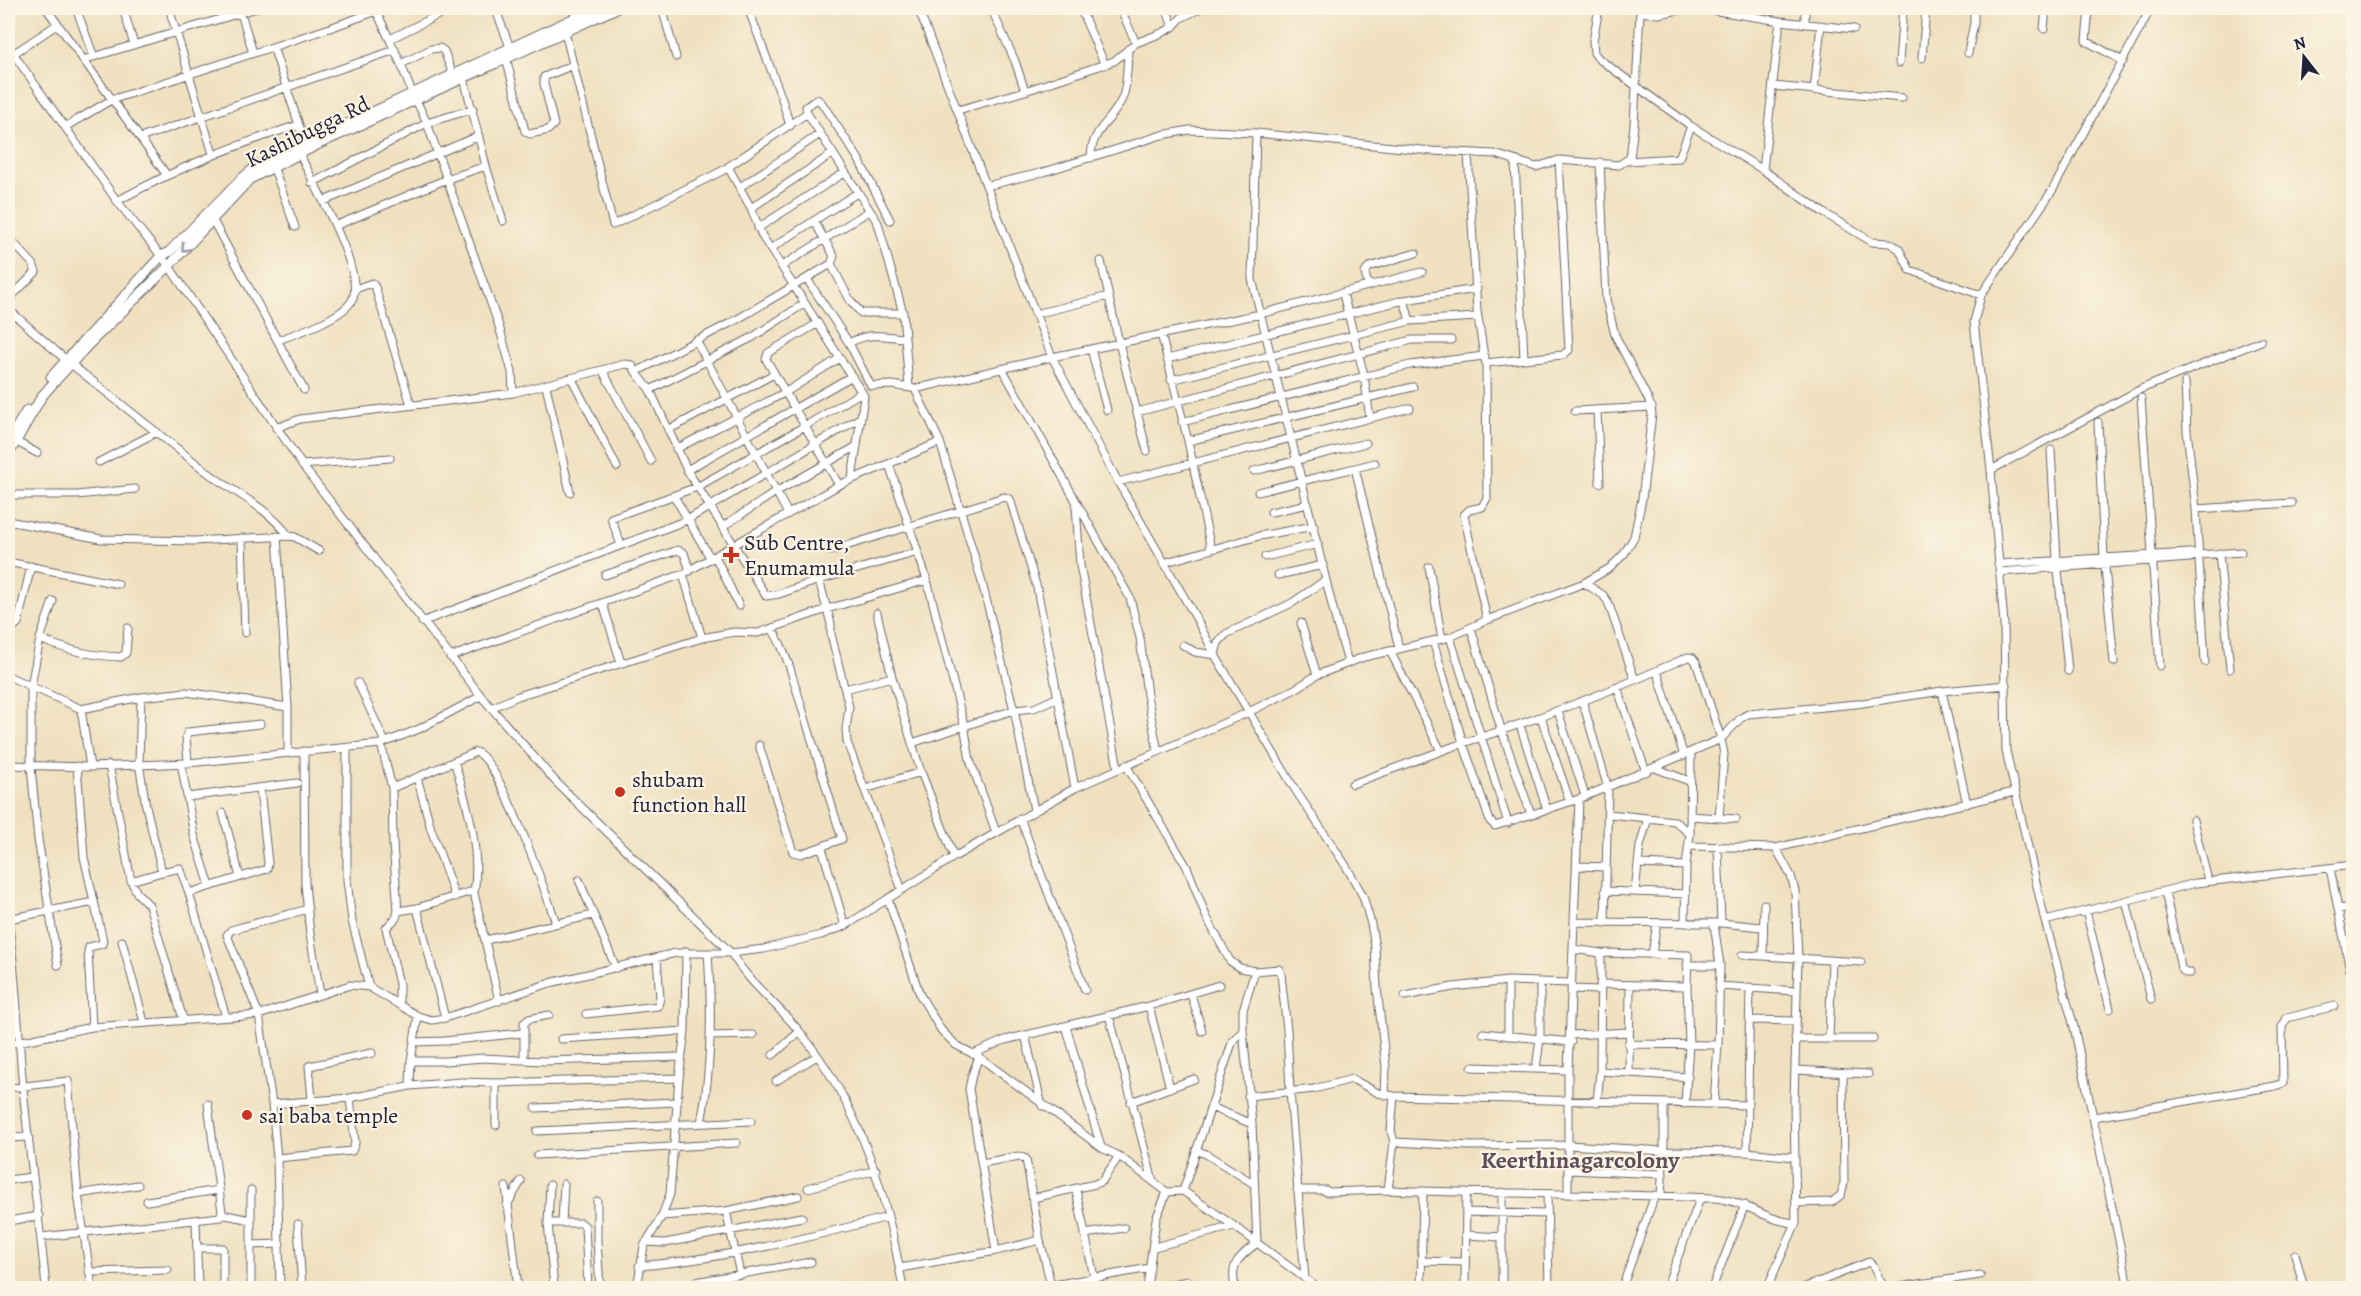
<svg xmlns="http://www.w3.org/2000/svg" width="2361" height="1296" font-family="Alegreya,serif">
<rect width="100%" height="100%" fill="#fcf5e5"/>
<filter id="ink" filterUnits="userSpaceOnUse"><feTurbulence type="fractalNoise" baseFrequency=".0167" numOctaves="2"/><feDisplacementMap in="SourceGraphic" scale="12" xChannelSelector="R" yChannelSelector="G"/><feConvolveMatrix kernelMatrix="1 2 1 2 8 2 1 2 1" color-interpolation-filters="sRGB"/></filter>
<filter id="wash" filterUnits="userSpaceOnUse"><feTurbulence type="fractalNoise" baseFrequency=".008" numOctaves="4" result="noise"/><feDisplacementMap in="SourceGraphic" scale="24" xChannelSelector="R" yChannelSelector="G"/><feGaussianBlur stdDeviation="1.35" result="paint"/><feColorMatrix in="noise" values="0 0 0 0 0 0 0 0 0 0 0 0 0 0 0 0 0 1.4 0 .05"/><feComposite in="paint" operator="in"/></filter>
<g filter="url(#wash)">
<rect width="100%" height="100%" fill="#efe0bf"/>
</g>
<g filter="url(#ink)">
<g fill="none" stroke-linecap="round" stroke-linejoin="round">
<defs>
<path id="minor" d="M46,8L166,174
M76,8L94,57
M123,8L134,45
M169,8L213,154
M375,8L401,64L412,93
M495,8L510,47
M662,8L676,57
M748,8L782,99L790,126
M918,8L1052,357L1118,482L1196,618L1215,655L1296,791L1346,866L1363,896L1371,924L1375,947L1377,988L1386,1067L1385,1095
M991,8L1015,61L1025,91
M1080,8L1105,65
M1120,8L1136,43
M1166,8L1173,27
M1599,8L1593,41L1594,53L1599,59L1691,126L1763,170L1824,213L1872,242L1890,243L1899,249L1910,270L1981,295
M1698,8L1780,21L1854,29
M1805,8V24
M2089,8L2086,41L2123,61
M1640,12L1658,14L1690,8
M241,13L253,53
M564,28L613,225L722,171L807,113L878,223L903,313L909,387
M2044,29L2046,8
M390,39L452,8
M8,46L117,201L169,266L302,465L481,696L555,781L731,953C749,983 778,1005 800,1032C861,1107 887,1195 903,1288
M273,47L305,143
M1968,53L1974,23V8
M13,54L58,24
M506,58L525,131L530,134L548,130L554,124L544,84V77L573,65
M1922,58L1926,8
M83,60L257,8
M1899,63L1903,8
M401,64L431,49L440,48L444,51L453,75
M464,78L486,166L503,221
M1773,86L1902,98
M1814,91L1821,25
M416,100L427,123L499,326L512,372L513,393
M958,110L1025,91L1114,61L1136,43L1164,32L1173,27L1181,18L1201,8
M807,113L806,107L817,99L821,102L858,158L890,220
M65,127L111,100L327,29L385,8
M1256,133L1252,279L1336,621L1348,662
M140,138L395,50
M1468,153L1477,311L1484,356
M1091,158C1091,127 1114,122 1123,96C1128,82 1127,64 1128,49
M1515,161L1524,358
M1626,161L1679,158L1691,126
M273,166L295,227
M728,167L751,208L762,236L864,396L852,479
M1763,170L1780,21
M312,183L427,123L473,109
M986,186L1044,172L1162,135L1190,130L1256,133L1432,151L1495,154L1536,167L1559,160L1619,165L1630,158L1634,125L1640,12L1638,8
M740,187L820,134
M117,201C178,168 232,146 298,125
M324,201L479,136
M751,208L832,154
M211,217L304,390
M814,221L834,256L831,264L736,320L636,372L650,390L687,470L766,596L779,594L819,580L918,552
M335,226L447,179L486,166
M758,228L844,173
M8,237L33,264L36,272L8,300
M770,249L857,193
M1101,261L1119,343L1147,451
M831,264L850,300L861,313H903
M782,266L869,211
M807,279L849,343L871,386L892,385L911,388
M1368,286L1365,273L1369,267L1416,253
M355,289L372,283L375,287L411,405
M1343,294L1364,375L1370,419
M1404,300L1410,321
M8,309L66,360
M1035,314L1109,296
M818,323L768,353L766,359L839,485
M1161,334L1188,441L1211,549
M278,340C298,333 339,319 351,302C369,278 311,179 299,153
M696,340L788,514
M849,343C870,332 882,336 905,338
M1091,349L1107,410
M1167,359L1404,300L1477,289
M1486,363L1563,355L1569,350L1559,160
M71,364C115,399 158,434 202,468C233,493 264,504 289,536
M1003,370L1130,598L1140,638L1147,695L1158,752
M603,371L651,461
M572,379L617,467
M1171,380L1410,321L1478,317
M2185,382L2187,431L2196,509L2205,662
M546,386L570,492
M650,390L753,337L805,303
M2141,398L2160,666
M1597,410L1600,483
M1575,411L1652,407
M1137,412L1412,340H1451
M1182,422L1410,365L1484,356L1486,363L1487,498L1482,507L1469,510L1464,515L1487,620
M2098,422L2104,557L2114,662
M276,428L300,419L513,393L625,364L632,365L636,372
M668,430L774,374
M15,441L37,453
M1188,441L1413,387
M940,442L980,575L1014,710L1034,810
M676,449L786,392L840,358
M2051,450L2057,560L2068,671
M99,462L157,432
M889,464L927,580L964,725L970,760L996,832
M302,465L390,458
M1355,468L1399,648
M687,470L852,376
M1991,470L2141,389L2261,341
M1254,471L1366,443
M1118,482L1410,408
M1258,492L1375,463
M8,495H77L135,489
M674,496L711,559
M1076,506L1080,565L1118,768
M2196,509L2292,503
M1271,512L1308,504
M8,521L101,539L194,541L289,536L295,537L319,551
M722,527L776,492L857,446
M277,536L288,707V752
M242,538L245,633
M621,545L611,518L697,487L805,426L862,392
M830,551L1004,497L1010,499L1037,588L1075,788
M2219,553L2230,669
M715,556L739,606
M1265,557L1318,544
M8,562L118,584
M1163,563L1259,536L1314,526
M1998,564L2190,553L2198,555
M1429,567L1442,639
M1999,572L2190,558L2198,555L2241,552
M605,575L678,550L684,553L690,571
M1278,575L1323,565
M819,580L831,624V634L849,707L846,729L847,742L902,890
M1584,583L1603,595L1608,602L1635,680
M53,601L40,639L31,686V767L38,839L58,965
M603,604L621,663
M877,613L892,677L912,743
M422,622L687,520L860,418
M1301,623L1317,675
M1471,628L1501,729L1531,814
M8,632L18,623L31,566
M1450,637L1508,823
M702,638L734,632L758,633L827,609L927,580
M40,639C65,650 94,656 121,657L126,653L128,628
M1183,645L1195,652L1215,655L1218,643L1226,634L1292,603L1326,580
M1390,651L1441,751
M450,657L683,574L839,485L940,442L915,389L1052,357L1260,314L1422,272
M1657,671L1684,756
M8,676L81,709L141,697L186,692L288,707
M358,683L385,742
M1617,687L1646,772
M845,689L892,677
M1942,691L1967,804
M141,697L139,763L146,806L162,872L180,868L189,893L226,1017
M1583,703L1608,788L1605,923
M491,708L518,696L702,638L683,574
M81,709L90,767
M1558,711L1585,796
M1541,717L1570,802
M1520,725L1547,810
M381,744L392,788L393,844L398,911L396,918L386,928L399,984V1004
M759,745L793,852L801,854L842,839L789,665L781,645L772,628
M347,748V880L352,921L369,987
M304,751L305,884L310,934L320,994
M454,761C467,802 481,850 474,893
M181,763L194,835L210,886
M188,763L186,737L188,732L260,724
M8,765L90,767L188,763L381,744L419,729L481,696
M109,765L131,881L137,893L149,905L183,1019
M1126,765L1187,867L1206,916L1230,961L1240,968L1255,971L1279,969L1281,974L1287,1030L1290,1091L1305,1279
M77,766L84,857L103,941L102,944L89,947L88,951L92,1027
M1655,768L1689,781
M921,772L954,857
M417,777L431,829L455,897
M1352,784L1463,743C1540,719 1614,690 1688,657L1693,658L1696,662L1721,739L1579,799L1495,826L1490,821L1463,743L1433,641
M392,788L476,752C499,758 547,896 556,923
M865,789L921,772L912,743L1014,710L1034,708L1058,697
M187,797L297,783
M223,813L240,877
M1609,814L1675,821L1690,834
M1690,816L1736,819
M1020,818L1085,990
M1719,818L1724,754L1721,739L1741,718L1748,714L1856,704L1942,691L2006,685
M2193,820L2208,881
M1689,846L1776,848L2014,792
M1718,847L1721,923
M822,848L845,926
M1638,864L1686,866
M1578,866L1606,867
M2330,868L2350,970
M579,880L616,968
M131,881L162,872
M1605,891L1686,894
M1635,891L1640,846L1648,818
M2165,891L2181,968L2185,973H2190
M189,893L267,869L268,863L260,789
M888,899L920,995L941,1030L956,1045L979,1057L1102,1148L1119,1156L1167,1192L1183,1191L1234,1226L1318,1288
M2126,901L2151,999
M1764,904L1763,956L1861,962
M417,908L445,1018
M2338,909L2354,907
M398,911L417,908L469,892L474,893L499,1001
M2086,911L2110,1009
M8,918C16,975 18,1031 23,1088C29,1155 40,1221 46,1288
M8,919L94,902
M2045,921L2196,883L2354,865
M1575,922L1721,923L1762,927
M1685,923L1686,866L1690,834L1691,753
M1714,924L1720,965
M486,940L593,915
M122,941L144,1022
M1573,949L1601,953L1688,955L1687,986L1600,984
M1652,954L1657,923
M1742,955L1763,956
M1687,965H1720L1718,1045L1714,1103
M1508,981V1036
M1719,986L1796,991
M1571,989L1600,990
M1191,994L1202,1031
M1405,996L1453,987L1508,981L1571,983
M1149,1006L1170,1088
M586,1014L658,1006L660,998L657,958
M1109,1015L1153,1181
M1751,1020L1795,1021
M1066,1026L1101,1147
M1483,1033L1571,1042
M1025,1035L1042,1106
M1571,1035L1629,1032
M710,1036L753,1035
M561,1039L685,1031
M1795,1039H1873
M1829,1039L1832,961
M414,1042L445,1041L523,1033
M8,1044L92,1027L259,1015L350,985L369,987L418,1016L432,1020L445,1018L550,983L676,953H731L764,949L821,935L845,926L954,857L1075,788L1249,712L1297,688L1317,675L1364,657L1450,637L1487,620L1584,583L1610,568L1624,554L1634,537L1642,499L1652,414L1649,401L1615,335L1606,299L1600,162
M1628,1044L1718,1045
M973,1054L1005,1040L1149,1006L1219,985
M773,1055L799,1032
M979,1057L972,1075L969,1089L996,1251
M524,1060V1023L529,1019L549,1015
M411,1061H446L483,1058L544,1061L681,1057
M1472,1067L1568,1070
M1536,1069L1540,1039V983
M1796,1070L1868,1074
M1600,1071L1688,1077
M1629,1073L1630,986
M776,1081L817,1056
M496,1083V1125
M410,1086L411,1061L418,1016
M8,1088L68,1081L78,1194L92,1288
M1248,1096L1314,1089L1352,1079L1378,1093L1394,1096L1748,1105
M1394,1096L1391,1131L1394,1142L1388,1190C1497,1194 1606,1193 1713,1198C1743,1199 1767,1222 1796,1223
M312,1100L309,1066L372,1053
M1131,1102L1194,1079
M1597,1102L1600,1071L1601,953
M272,1104L350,1098L410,1086L461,1082L496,1083L679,1078
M1685,1104L1689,1044L1687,986
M1211,1107L1252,1124
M536,1108L677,1102
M2094,1117L2275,1086L2283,1083L2282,1027L2287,1018L2335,1006
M701,1123C712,1067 712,1009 708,953
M537,1131L751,1121
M8,1138L29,1137
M1394,1142L1470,1146L1568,1145L1664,1151L1747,1152L1795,1157
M1196,1150L1206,1154L1254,1184
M1747,1152L1750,987
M537,1155L737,1143
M277,1158L352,1151L355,1143L350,1098
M982,1163L1019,1156L1026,1159L1040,1240L1051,1285
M1568,1170L1663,1174
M8,1180L32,1177
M550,1185L548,1223H581L585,1226L588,1288
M506,1187L518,1288
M808,1188L876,1170
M1076,1190L1094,1277
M1297,1190H1326
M1183,1191L1233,1040L1243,1031V1010L1255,971
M1326,1192L1388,1190
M1502,1192V1288
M78,1194L138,1185
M1547,1194L1549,1288
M1568,1194V1070L1579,799
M1661,1194L1664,1151V1104
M1033,1198L1095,1184L1102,1181L1119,1156
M147,1201L219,1190
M597,1201V1241L600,1288
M1796,1203L1832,1202L1841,1195L1844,1183L1843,1073
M507,1205L521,1181
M726,1211L740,1274
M1466,1212L1547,1214
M221,1214L251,1220
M662,1216L726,1211L798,1196
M196,1220L198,1288
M8,1221L39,1216
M562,1222L564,1184
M548,1223L554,1288
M298,1224L302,1288
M1085,1234L1124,1228
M1465,1235L1502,1237
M42,1237L220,1217L222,1212L208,1104
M646,1242L665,1243L802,1217
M251,1245L280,1244
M1154,1247L1234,1226
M198,1248H223V1288
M2295,1254L2304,1288
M1422,1261L1465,1262
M639,1266C723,1259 807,1238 888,1217
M900,1268L996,1251L1040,1240
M89,1272L168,1270
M842,1286L843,1288
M251,1288V1190
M280,1288L277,1158L272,1104L259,1015L227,935L231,930L308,909
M637,1288L644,1246L662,1216L670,1194L679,1078L685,1031L686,951
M680,1288L695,1282L811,1262
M1036,1288L1150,1268
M1147,1288L1156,1219L1167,1192
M1152,1288L1188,1281L1193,1284L1195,1288
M1235,1288C1230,1263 1238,1258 1257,1243L1252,1124L1243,1031
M1421,1288L1423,1191
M1465,1288L1466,1192
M1622,1288L1655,1195
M1666,1288L1700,1199
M1712,1288L1745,1205
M1767,1288L1796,1223L1794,1101L1798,958L1795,891L1791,876L1776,848
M1803,1288L1869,1262C1879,1268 1876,1283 1887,1288
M1892,1288L1980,1275
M2129,1288L2074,1027L2045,921L2006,751L2004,624L1991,470L1974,322L1981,295L2052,191L2151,8
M2348,1288L2354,1285"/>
<path id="secondary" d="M51,377L161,256L169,252L240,180L257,166L596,8
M8,441L27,410
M8,455L42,396L57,379L89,344L169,266L250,179L319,144L617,8"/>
</defs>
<use href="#minor" stroke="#6a6469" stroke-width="9"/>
<use href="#secondary" stroke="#6a6469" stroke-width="11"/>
<use href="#minor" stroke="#fff" stroke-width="7"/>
<use href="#secondary" stroke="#fff" stroke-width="9"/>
</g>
<defs><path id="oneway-chevron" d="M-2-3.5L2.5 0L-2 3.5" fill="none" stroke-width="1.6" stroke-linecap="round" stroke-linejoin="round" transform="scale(1.5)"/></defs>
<use stroke="#9c9ca7" href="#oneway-chevron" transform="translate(185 248) rotate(132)"/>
</g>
<g fill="#c8321e" stroke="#fcf5e5" stroke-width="2">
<path d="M728 546h6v6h6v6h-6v6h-6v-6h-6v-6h6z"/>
<circle cx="620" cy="792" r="6"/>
<circle cx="247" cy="1115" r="6"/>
</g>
<g text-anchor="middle" stroke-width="4.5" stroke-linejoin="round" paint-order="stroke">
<g font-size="22" fill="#22223b" stroke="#fcf5e5">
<text transform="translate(307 131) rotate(-26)" y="8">Kashibugga Rd</text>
</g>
<g font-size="22" fill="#22223b" stroke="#fcf5e5" text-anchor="start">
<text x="744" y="550">Sub Centre,<tspan x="744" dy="25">Enumamula</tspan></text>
<text x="632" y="787">shubam<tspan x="632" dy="25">function hall</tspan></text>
<text x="259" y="1123">sai baba temple</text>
</g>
<g font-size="24" font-weight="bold" fill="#604f5b" stroke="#fcf5e5">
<text x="1580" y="1168">Keerthinagarcolony</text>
</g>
</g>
<rect width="2361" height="1296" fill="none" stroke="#fcf5e5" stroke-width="30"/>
<g transform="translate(2304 57) rotate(343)" stroke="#fcf5e5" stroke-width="4.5" paint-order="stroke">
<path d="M0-4.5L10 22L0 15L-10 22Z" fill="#22223b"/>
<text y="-9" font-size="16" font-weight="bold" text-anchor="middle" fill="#22223b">N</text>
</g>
</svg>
